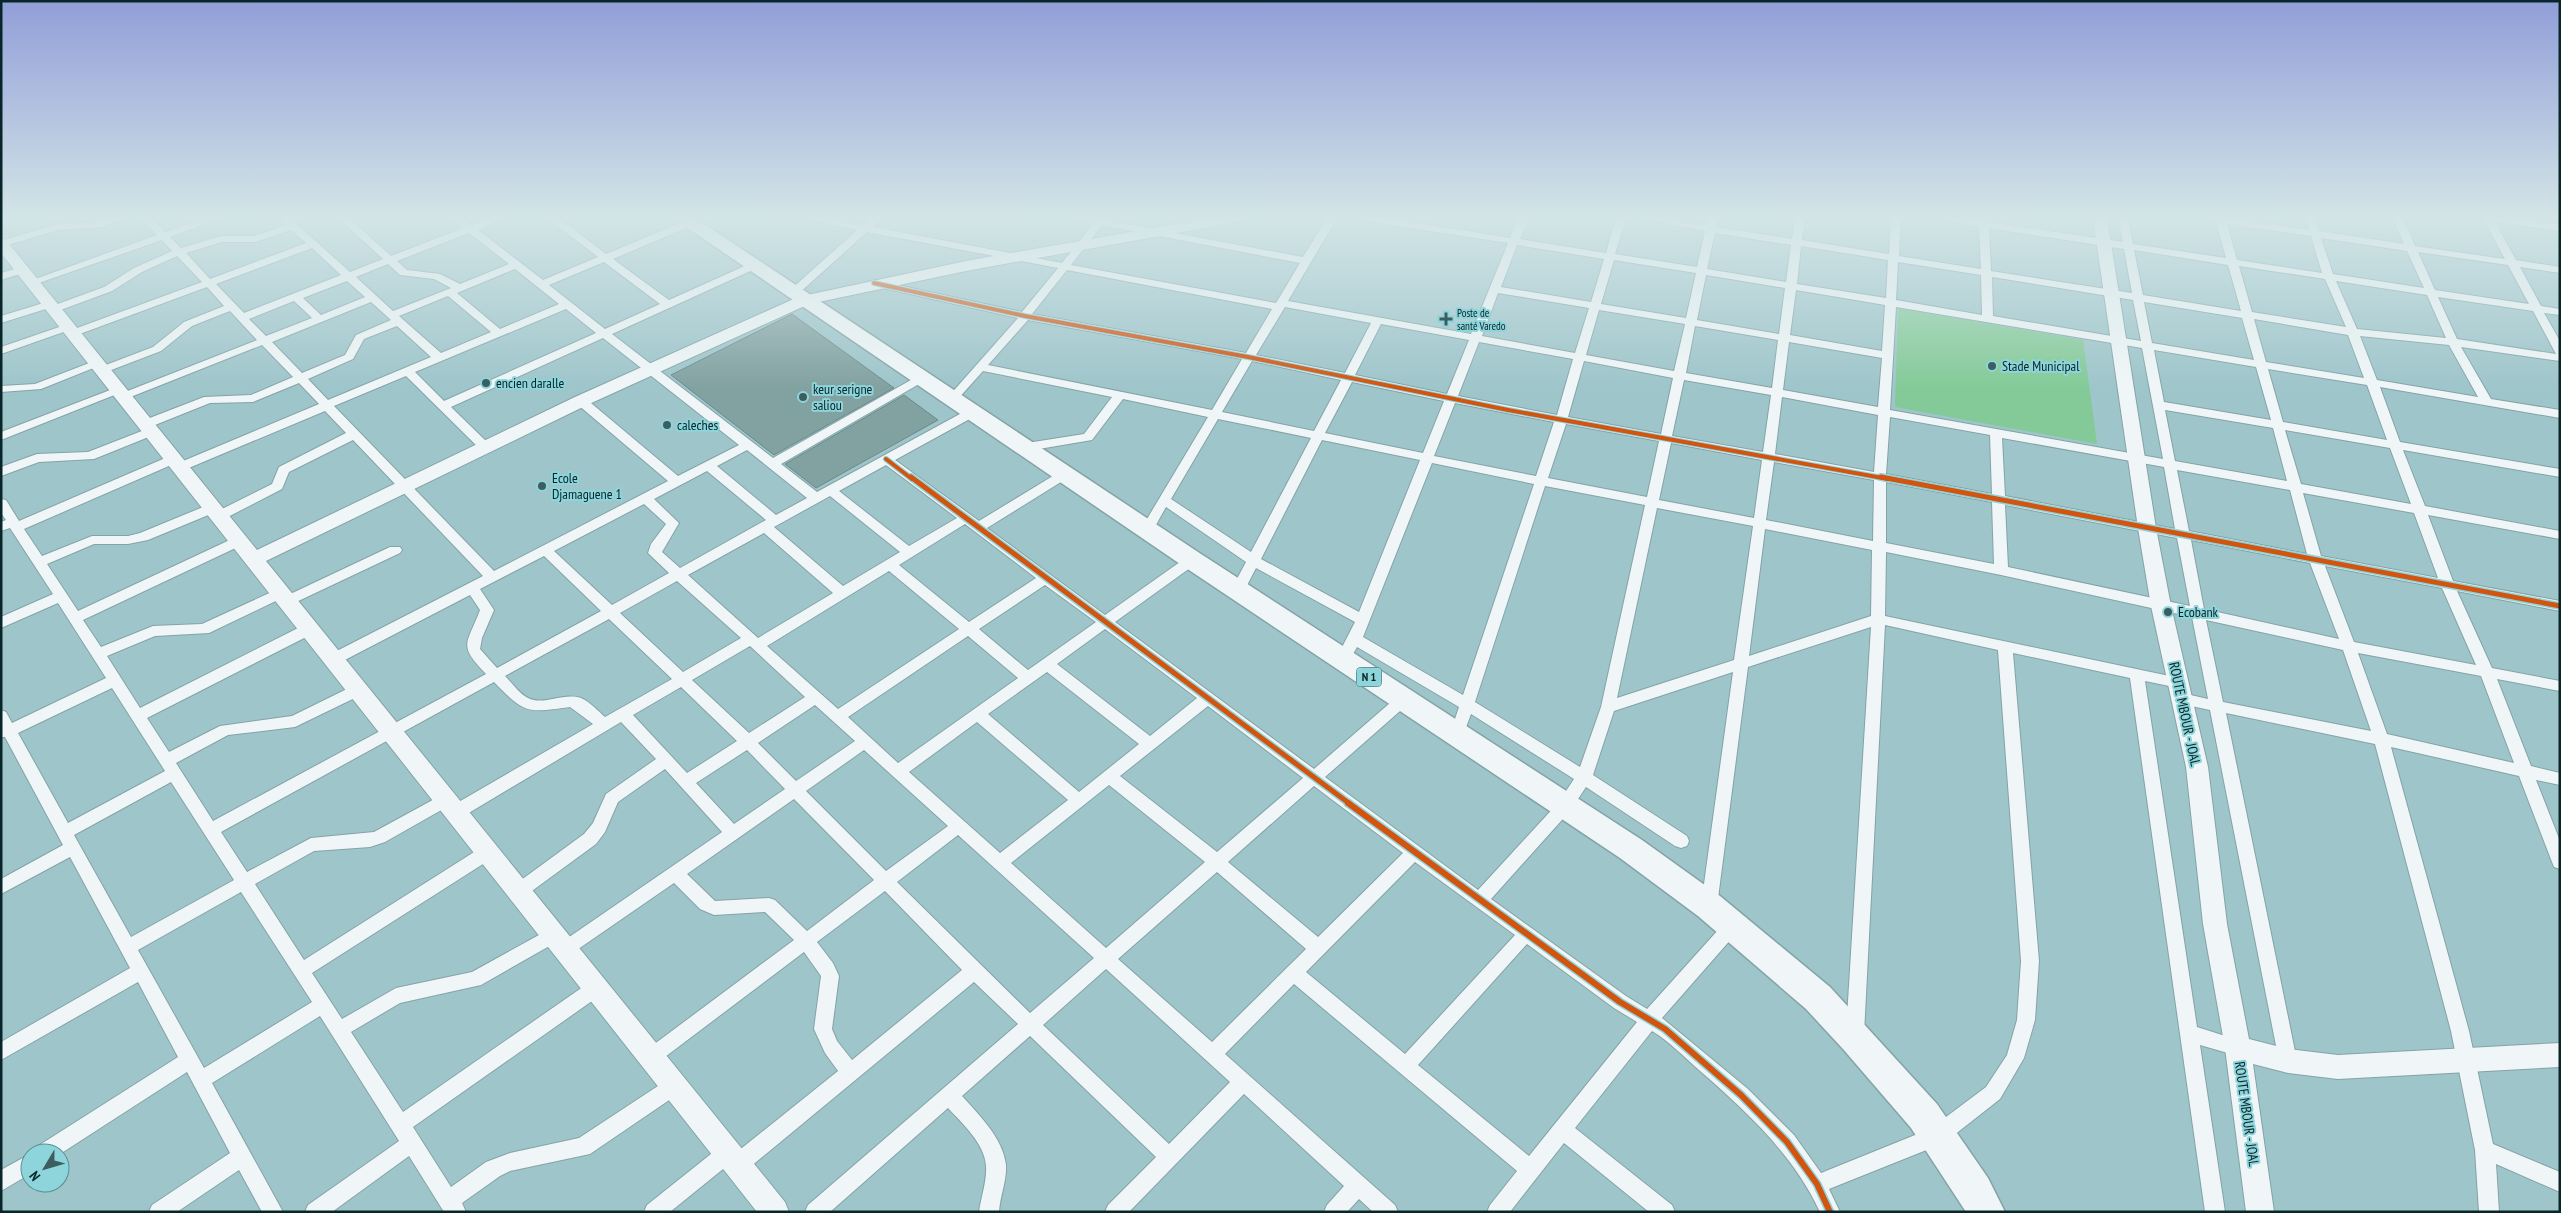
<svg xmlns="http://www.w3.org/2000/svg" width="2561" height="1213" font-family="'PT Sans Narrow',sans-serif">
<rect width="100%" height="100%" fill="#9ec5ca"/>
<path fill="#84ca98" d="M1898,308L2083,340L2097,444L1895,407Z"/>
<path fill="#82a1a1" stroke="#6a898a" d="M792,314L894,388L774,455L671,375Z
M904,395L938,420L816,488L785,464Z"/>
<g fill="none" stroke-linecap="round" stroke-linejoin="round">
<defs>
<path id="street" d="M110,218H126L102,227L58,230L1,247V241L57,224L101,221Z
M141,218H152L165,232L205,218H221L170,237L181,248L221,236H254L286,225L279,218H290L350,272L383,259L338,218H349L391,256L463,228L451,218H463L471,225L489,218H504L478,230L543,280L598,257L547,218H559L606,254L685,221H693V225L613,259L669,300L749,264H757V268L612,334L773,458L918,376H926V380L781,464L817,492L969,409H977L979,412L977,415L895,460L979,521L1061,471H1069L1071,474L1069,477L987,528L1105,615L1187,557H1197L1199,560L1197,563L1115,622L1314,769L1398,696H1408L1410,700L1408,704L1325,777L1478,890L1558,803L1574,779L1471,714L1462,738H1452L1450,734L1459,707L1357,647L1348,663H1338L1336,659L1355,622L1256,568L1243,593H1233L1231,590L1246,562L1166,507L1152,532H1142L1141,529L1208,417L1123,399L1092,440L1027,451L1023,450L1021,447L1023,444L1027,443L1084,434L1112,397L983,371L957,400H949V396L1018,318L874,286L869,283L874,280L1022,312L1058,268L867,232L797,295L793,296L788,293L789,291L857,230L803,218H826L863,225L871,218H882L873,227L1062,263L1093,224L1074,218H1108L1106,220L1303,257L1327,218H1337L1288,301L1471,334L1508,243L1366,221L1361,218H1387L1510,238L1518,218H1528L1520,239L1606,253L1616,218H1626L1615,254L1697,267L1705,231L1638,218H1664L1706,225L1708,218H1718L1716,227L1792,239L1795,218H1805L1802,240L1889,254L1891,218H1901L1899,256L1981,269L1979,227L1937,218L1979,221V218H1989V222L2123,242L2118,218H2128L2133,244L2226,258L2216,222L2203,218H2231L2309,230L2305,218H2315L2319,231L2404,244L2393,218H2403L2415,246L2505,259L2483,218H2513L2560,225V231L2495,222L2516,260L2560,267V273L2520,267L2541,306L2560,309V315L2544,313L2560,341V361L2461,347L2491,399L2560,410V418L2380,387L2400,442L2560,469V477L2403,450L2425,506L2560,531V539L2428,515L2453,581L2560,601V611L2457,591L2492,668L2560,681V691L2497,679L2531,766L2560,773V785L2536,780L2560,841V869L2554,867L2552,862L2519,776L2391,747L2469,1031L2493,1144L2560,1172V1192L2496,1164L2499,1212H2479L2475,1150L2451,1031L2375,744L2226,713L2297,1061L2294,1067L2288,1070L2282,1067L2279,1061L2210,710L2177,703L2175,699L2177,695L2182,693L2208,699L2192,617L2001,575L1886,552L1885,616L2179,678L2184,679L2186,683L2184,687L2179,688L2145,681L2197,1027L2244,1042L2247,1048L2244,1054L2238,1056L2200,1045L2225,1212H2205L2130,678L2013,653L2039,961L2035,1020L2024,1058L2000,1099L1944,1143L1829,1189L1840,1212H1820C1793,1154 1746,1111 1699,1070C1684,1057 1669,1041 1652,1031L1575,1128L1672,1205L1675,1212H1649L1564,1143L1510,1212H1487L1490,1205L1517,1171L1294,984L1225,1054L1395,1205L1398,1212H1373L1359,1199L1347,1212H1324L1327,1205L1344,1186L1244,1094L1129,1212H1105L1108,1205L1156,1157L1030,1036L962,1096C979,1115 1003,1138 1006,1165C1007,1180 1000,1196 999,1212H979C981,1197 987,1181 986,1166C985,1144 962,1123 948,1108L830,1212H805L808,1205L1018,1024L974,982L744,1172L737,1175L730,1172L728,1165L670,1212H644L647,1205L721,1146L728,1144L735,1146L737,1152L838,1071L825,1053L814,1029L821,976L804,952L657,1063L651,1065L645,1063L642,1057L645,1051L794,940L765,912L714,915L700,909L674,883L571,954L565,957L559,954L556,949L559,944L722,832L665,769L618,802L605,832L596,844L525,896L519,898L513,896L511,891L513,886L584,834L593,823L606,794L656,759L621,722L462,817L456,818L450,817L448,812L450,807L593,724L570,707C527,713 525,714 494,682L221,832L247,872L311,838L374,832L440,796L446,794L452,796L454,800L452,804L385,842L370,847L314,851L255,884L304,960L482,847L488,845L494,847L496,852L494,857L312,973L342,1019L396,988L472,972L548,930L554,928L560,930L562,935L560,940L481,985L400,1003L351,1032L403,1112L590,982L596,980L602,982L605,988L602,994L413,1127L451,1187L486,1162L510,1153L579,1138L667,1080L674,1077L681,1080L683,1086L681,1092L590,1154L510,1171L500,1176L462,1203L466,1212H444L409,1156L332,1212H305L308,1205L399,1141L320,1016L212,1083L283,1212H262L239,1170L177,1212H149L152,1205L230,1153L187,1072L60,1154L35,1153L38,1146L178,1057L138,982L1,1060V1042L130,968L70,857L1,894V879L63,845L5,737H1V710L6,712L12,723L106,678L58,603L1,628V617L53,594L10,528L1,531V522L6,520L1,513V499L6,500L19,521L170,456H178L180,459L178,462L24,529L42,556L92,536H128L140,533L208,505H218L219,508L218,511L148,540L128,544H94L47,564L78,611L234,538H244L246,541L244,544L83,620L101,647L153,626L202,624L276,590H286L288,593L286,596L390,547H400L402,550L400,553L292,604H282L280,601L282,598L209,633L155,636L107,656L140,708L304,625H314L316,629L314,633L147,718L169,752L220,726L292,716L353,686H363L365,690L363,694L295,727L228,735L176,763L213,821L486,674C457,644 467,645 480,610L470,595L339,663H329L327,659L329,655L483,576L353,440L289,472L282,489L224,519H214L213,516L214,513L272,484L279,467L346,433L325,411L184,470L180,471L174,467L176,464L319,404L299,383L253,402L210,403L150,427H142L140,424L142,421L204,397L251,395L293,377L262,345L128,398H120V394L257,340L230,311L192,326L161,351L106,372H98V368L153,347L184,322L224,306L207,287L77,335H69V331L202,282L177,256L142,272L112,291L58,311H50L49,308L1,323V316L50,301L54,302L55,305L104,287L134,268L172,251L162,240L36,284H28L27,282L157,235ZM2227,224L2311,236L2322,273L2237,260ZM1102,225L1300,263L1276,303L1071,265ZM1989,228L2124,249L2132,293L1991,271ZM291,230L306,243L210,279L186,253L222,242H255ZM469,233L509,264L460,284L440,274L407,270L397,261ZM1715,233L1791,245L1786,282L1707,269ZM2321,238L2407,251L2424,288L2333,274ZM1517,245L1604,259L1591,302L1501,287ZM1801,246L1888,260L1886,298L1797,284ZM312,248L341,275L244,313L216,284ZM2134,250L2228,265L2241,311L2143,295ZM2418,252L2508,265L2529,304L2435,290ZM1614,260L1696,273L1686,318L1601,304ZM604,262L660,304L605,329L549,285ZM1898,262L1981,275L1982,315L1896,300ZM388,264L400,275L434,279L451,288L393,311L356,277ZM2239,266L2325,279L2346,327L2252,312ZM515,269L559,304L500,329L457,293ZM1067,270L1272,309L1246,353L1032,314ZM1706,275L1785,288L1779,334L1697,320ZM1992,277L2133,300L2141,341L1993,316ZM347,281L365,297L321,315L303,298ZM2336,281L2427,295L2446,338L2357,329ZM1796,290L1885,305L1882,351L1790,335ZM1498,293L1589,308L1575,353L1482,336ZM448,296L491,332L441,353L399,316ZM2438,297L2533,311L2556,354L2457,339ZM294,301L312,318L266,336L249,319ZM371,302L391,320L356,335L345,355L302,373L272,342ZM2144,302L2242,318L2254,360L2152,343ZM1285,307L1371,323L1345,373L1256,355ZM1896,307L2142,348L2163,459L1890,410ZM566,309L596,333L444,401L415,372ZM1599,310L1685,324L1674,371L1586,355ZM2254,319L2348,335L2364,378L2266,362ZM1028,320L1242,359L1212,410L988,365ZM1381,324L1469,340L1447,394L1355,375ZM397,326L431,357L328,400L308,379L353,359L364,339ZM1695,326L1778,340L1772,388L1686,373ZM2360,336L2449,345L2478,397L2377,380ZM603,338L739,445L678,476L585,398H577L575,401L577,404L668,481L494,571L334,406L406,376L481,450H489L491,447L489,444L451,407ZM1479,342L1573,359L1557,415L1458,396ZM1789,342L1882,358L1878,407L1783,390ZM2154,350L2256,367L2271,420L2164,402ZM1252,361L1341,380L1314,431L1222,412ZM1584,361L1673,378L1661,434L1568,417ZM2268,369L2367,385L2387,440L2283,422ZM1684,380L1771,395L1763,452L1672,436ZM1352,382L1444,401L1423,453L1325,433ZM1782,397L1878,415L1874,472L1775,454ZM1455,403L1554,422L1536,476L1434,456ZM2165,410L2273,428L2287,481L2175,461ZM1890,417L1990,435L1992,494L1886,474ZM1218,419L1311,438L1251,552L1171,499ZM1566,424L1659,441L1647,497L1548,478ZM2285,430L2390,448L2411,504L2301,484ZM2002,438L2164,467L2175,529L2005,496ZM1322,440L1420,460L1359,612L1261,559ZM1671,443L1762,460L1754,518L1659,500ZM747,450L807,498L776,515L717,466ZM1774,462L1874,480L1873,541L1766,520ZM1432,463L1534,484L1463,695L1363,637ZM886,465L957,518L909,546L839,491ZM2177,470L2290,490L2307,554L2189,531ZM707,471L766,520L680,568L662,552L679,523L654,499ZM1886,482L1992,502L1994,564L1886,543ZM1545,486L1645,505L1601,707L1580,767L1475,702ZM2303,493L2414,513L2438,578L2321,556ZM830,496L900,552L843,586L774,527ZM644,504L666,524L651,544L648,553L669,573L612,605L554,551ZM2005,505L2177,538L2190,606L2008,567ZM1657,508L1753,526L1734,660L1617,698ZM965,524L1036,578L969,622L899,565ZM1765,529L1872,550L1871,616L1749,656ZM764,533L833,593L758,638L688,575ZM2191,540L2310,563L2339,639L2204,609ZM544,556L601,611L497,668L480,649L482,638L494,610L480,589ZM2325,566L2442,588L2476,665L2354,642ZM889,571L959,629L838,709L767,646ZM677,581L741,638L683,672L620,613ZM1045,585L1096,622L1028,670L979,629ZM609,619L672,679L605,717C598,711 590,702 581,698C563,692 544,706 528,698C520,694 512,683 505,676ZM2206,620L2343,650L2371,731L2223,702ZM1885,625L1998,650L2021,961L2017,1020L2007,1055L1986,1087L1930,1129L1821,1173L1794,1135L1748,1089L1662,1018L1740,929L1742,924L1740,919L1734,917L1728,919L1647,1009L1626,996L1491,899L1570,811L1586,787L1675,846L1681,848L1687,846L1689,841L1687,836L1593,775L1614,711L1733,672L1701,906L1703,911L1709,913L1715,911L1717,906L1748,667L1871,627L1846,1034L1849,1040L1855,1042L1861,1040L1864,1034ZM1105,629L1197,698L1150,736L1057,664ZM968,636L1018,678L898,763L848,717ZM750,646L805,697L749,733L692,680ZM2358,653L2481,676L2514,763L2387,734ZM1047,672L1139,744L1079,792L988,714ZM681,687L737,741L687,773L633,715ZM112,688L165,771L68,823L18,733ZM815,705L855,741L796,781L758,743ZM1208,706L1303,778L1217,852L1120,776ZM977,722L1068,800L1000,853L909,772ZM747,750L785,789L734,824L696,783ZM864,750L948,826L886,871L806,791ZM171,782L234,880L131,937L74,835ZM1109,785L1205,862L1106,948L1011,863ZM1314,786L1403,853L1318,937L1228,862ZM794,799L874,880L807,931L775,900L769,898L715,901L687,874ZM958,835L1094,958L1030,1013L897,882ZM1415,862L1515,935L1405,1054L1306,972ZM1217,872L1306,949L1212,1042L1118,959ZM885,891L962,970L852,1060L837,1041L832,1029L839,976L833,963L817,942ZM241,892L312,1002L204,1068L138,950ZM1527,944L1614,1008L1637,1022L1529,1156L1418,1065ZM1106,969L1230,1082L1169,1144L1043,1025Z
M22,267L27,270L26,272L1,280V273Z
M68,324L72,325V329L1,354V347Z
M97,360L103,363L101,365L41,389L1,392V386L35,384Z
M118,387L122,388V392L1,440V432Z
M152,427L158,431L156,434L94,459L39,462L1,476V467L37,454L88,452Z
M30,1154V1174L1,1191V1170Z"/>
<path id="secondary" d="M1210,218H1244L1237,222L966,271L809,304L587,405L266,561L785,1202L789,1212H757L1,253V239L6,240L257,550L575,397L798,297L966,261Z
M2093,218H2107L2156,528L2171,606L2208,767L2227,924L2249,1039L2288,1049L2338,1055L2560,1043V1067L2338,1079L2288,1073L2253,1064L2274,1212H2246L2225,1048L2203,924L2186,767L2151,606L2138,528Z"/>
<path id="highway" d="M673,218H695L1201,554L1642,840L1720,896L1830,987L1937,1104L1988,1178L2005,1212H1966L1911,1128L1843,1049L1806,1009L1698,916L1620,858L1183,566Z"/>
</defs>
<use href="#street" stroke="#84a3a6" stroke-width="2"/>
<use href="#secondary" stroke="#84a3a6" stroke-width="2"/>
<use href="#highway" stroke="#84a3a6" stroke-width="3"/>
<use href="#street" fill="#f0f6f7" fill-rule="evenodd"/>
<use href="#secondary" fill="#f0f6f7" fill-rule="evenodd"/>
<use href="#highway" fill="#f0f6f7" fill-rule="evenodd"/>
<defs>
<path id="cycleway-far2" d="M874,283L1025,316L1248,357L1508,410L1888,479
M886,459L912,479"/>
<path id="cycleway-far1" d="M911,477L1350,804
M1881,477L2560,606"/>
<path id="cycleway" d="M1348,803L1620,1002L1665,1029L1741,1095L1787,1142L1817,1184L1830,1212"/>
</defs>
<use href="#cycleway-far2" stroke="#8dd4db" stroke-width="6"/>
<use href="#cycleway-far1" stroke="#8dd4db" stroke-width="8"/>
<use href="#cycleway" stroke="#8dd4db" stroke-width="9"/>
<use href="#cycleway-far2" stroke="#d2540f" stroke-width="4"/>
<use href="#cycleway-far1" stroke="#d2540f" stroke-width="5"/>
<use href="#cycleway" stroke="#d2540f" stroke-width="6"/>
</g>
<linearGradient id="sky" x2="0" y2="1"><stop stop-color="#919ed8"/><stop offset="0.56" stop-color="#d3e5e7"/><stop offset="1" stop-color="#d3e5e7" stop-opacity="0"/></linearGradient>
<rect width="2561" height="388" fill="url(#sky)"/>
<g fill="#3c5e61" stroke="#8dd4db" stroke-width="2">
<path d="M1443.5 311.5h5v5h5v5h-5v5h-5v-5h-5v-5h5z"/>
<circle cx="1992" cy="366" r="5"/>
<circle cx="486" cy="383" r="5"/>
<circle cx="803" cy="397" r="5"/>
<circle cx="667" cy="425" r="5"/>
<circle cx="542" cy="486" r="5"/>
<circle cx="2168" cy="612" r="5"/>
</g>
<g text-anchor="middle" stroke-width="4" stroke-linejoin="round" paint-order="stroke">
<g font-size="11" fill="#082629" stroke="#8dd4db" text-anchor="start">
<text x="1457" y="317">Poste de<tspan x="1457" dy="13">santé Varedo</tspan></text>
</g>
<rect fill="#8dd4db" stroke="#305a5e" stroke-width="1" x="1356.5" y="667.5" width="25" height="19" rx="4"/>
<g font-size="12" font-weight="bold" fill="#082629">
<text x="1369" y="681">N 1</text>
</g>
<g font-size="14" fill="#082629" stroke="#8dd4db" text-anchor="start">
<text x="2002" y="371">Stade Municipal</text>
<text x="496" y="388">encien daralle</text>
<text x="813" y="394">keur serigne<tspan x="813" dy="16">saliou</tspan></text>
<text x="677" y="430">caleches</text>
<text x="552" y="483">Ecole<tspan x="552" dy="16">Djamaguene 1</tspan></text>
<text x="2178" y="617">Ecobank</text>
</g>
<g font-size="14" fill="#082629" stroke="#8dd4db">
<text transform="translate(2185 714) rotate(78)" y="5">ROUTE MBOUR - JOAL</text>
<text transform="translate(2247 1114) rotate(82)" y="5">ROUTE MBOUR - JOAL</text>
</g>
</g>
<rect width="2561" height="1213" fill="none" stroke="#082629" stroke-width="5"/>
<g transform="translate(45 1168) rotate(232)"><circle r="24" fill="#8dd4db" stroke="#588e94"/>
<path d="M0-4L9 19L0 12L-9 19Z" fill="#3c5e61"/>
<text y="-8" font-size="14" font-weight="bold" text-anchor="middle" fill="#082629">N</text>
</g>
</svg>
